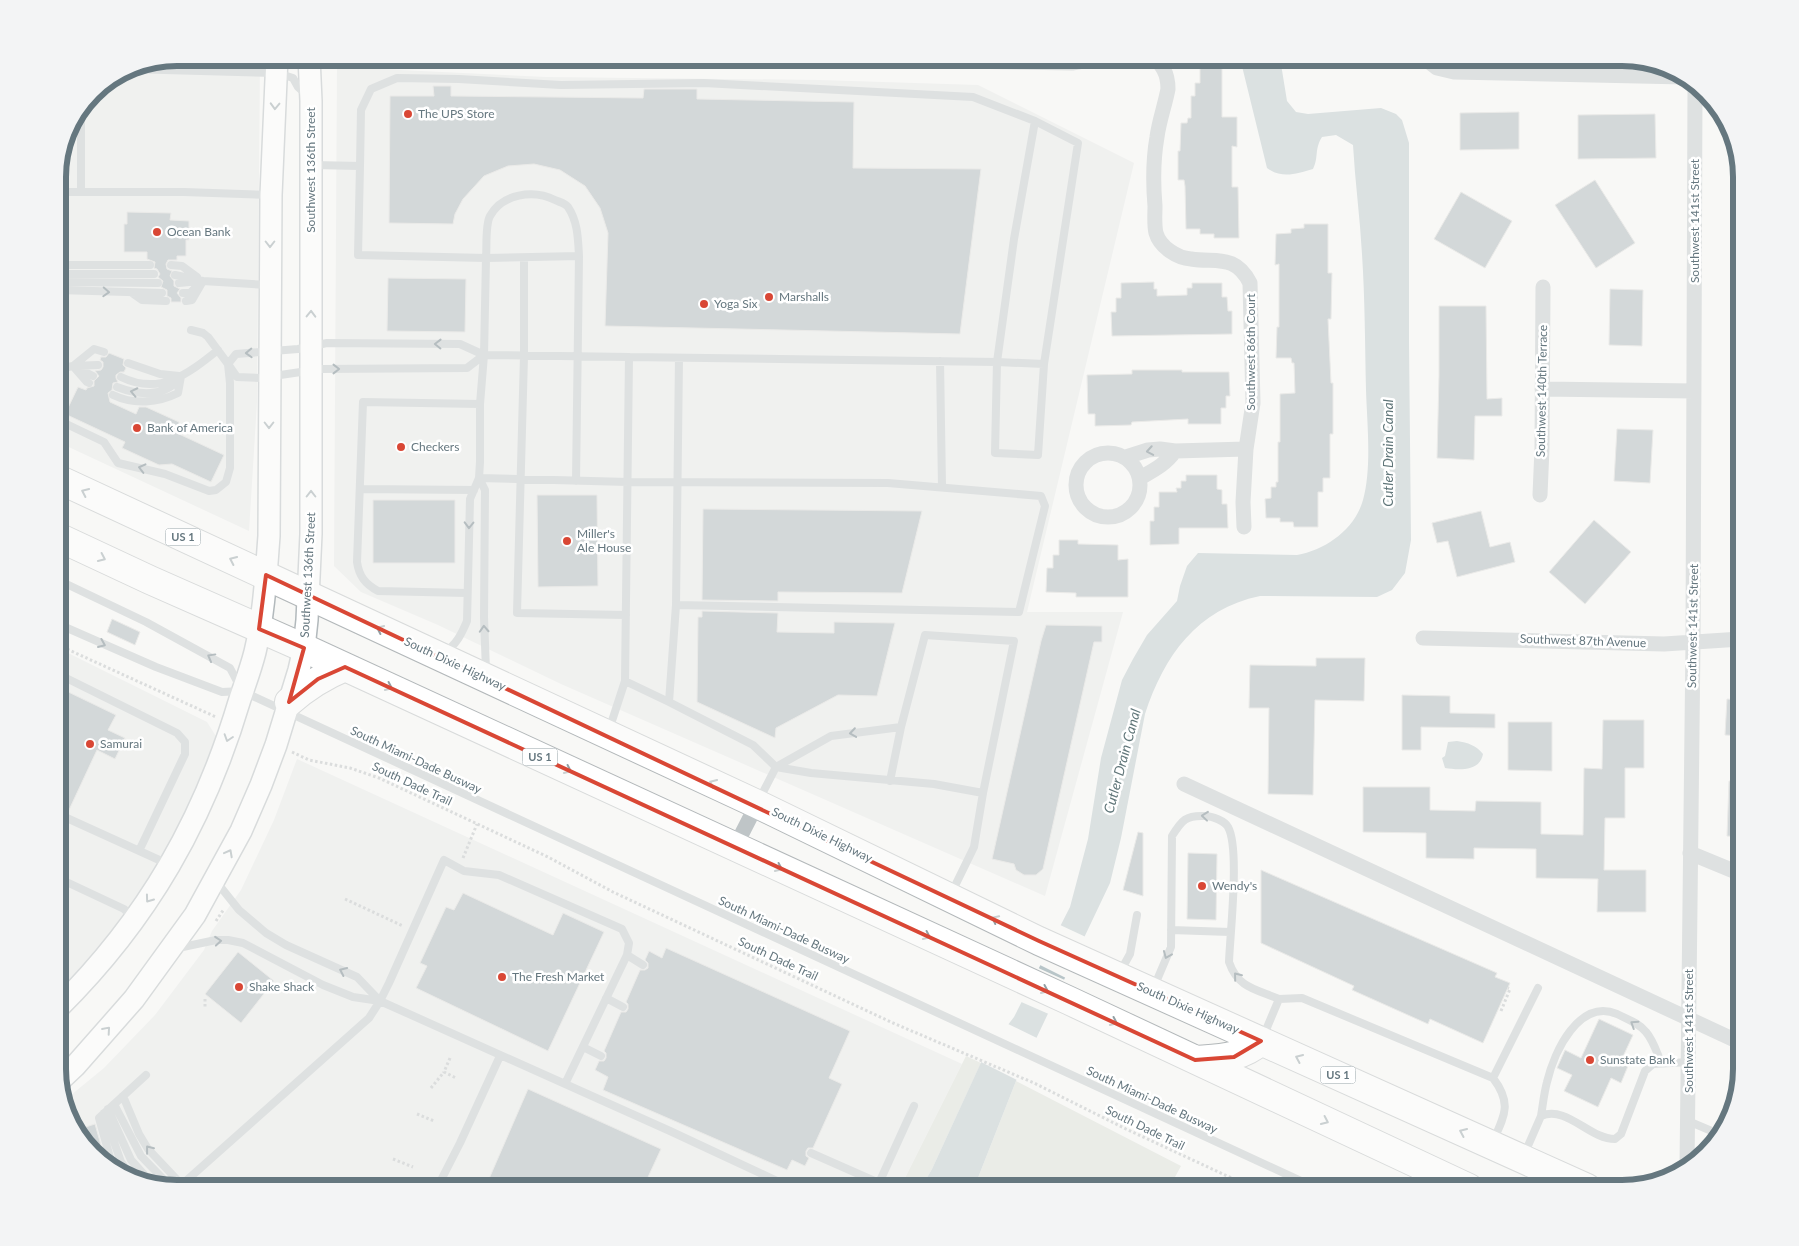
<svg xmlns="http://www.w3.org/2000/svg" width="1799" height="1246" font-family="Lato,sans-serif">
<rect width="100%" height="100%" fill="#f8f8f6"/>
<path fill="#e6e8e7" d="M178,58H260L257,402L249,531L58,442V170L67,131L93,92L132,67Z
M337,67L546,77L819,80L978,85L1134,163L1027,612H1123L1045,896L561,684L438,625L361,592L334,566Z
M58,648L207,722L219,741L195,801L104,951L58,995Z
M297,759L962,1064L900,1188H178L111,1168L73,1128L65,1100L104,1068L155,1015L204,950L212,931L241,890L274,820Z"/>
<path fill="#d9ddd5" d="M966,1056L981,1063L932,1169L921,1188H900Z
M1016,1081L1181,1166L1169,1188H974Z"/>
<path fill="#b8c5c8" d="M1240,58H1280L1287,101L1296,112L1308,114L1381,108L1396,114L1402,120L1409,143V342L1411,540L1405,573L1392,590L1377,597L1260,596C1197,609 1164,656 1145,714L1121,838L1110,883L1016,1081L974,1188H921L932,1169L984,1056L1014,1017L1070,907L1088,839L1101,758L1122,680L1133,659L1147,635L1177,601L1180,586L1187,566L1198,553L1297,555C1326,550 1355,529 1363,500C1372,468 1367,423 1366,390C1365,345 1365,300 1362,254C1360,218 1355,181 1353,145L1336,135L1322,137C1314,150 1319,157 1313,169C1296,174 1282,179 1267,168Z
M1457,741C1468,743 1476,745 1483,754C1480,772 1458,770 1445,768L1442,758L1445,756L1448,742Z"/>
<path fill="#f8f8f6" d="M1058,924L1088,938L1068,979L1038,964Z
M1036,967L1067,981L1051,1015L1019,1001Z
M1006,1023L1039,1039L1019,1081L979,1061Z"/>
<path fill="#a7b1b5" stroke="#dadad8" d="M1200,67H1222V117H1237V147L1232,146V187H1238L1239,238H1214V234H1200V229H1186L1185,186L1184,180H1178V151H1180L1181,123H1187L1188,118H1191V96H1195V83H1200Z
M433,86H451V96L643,98L644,89H697V99L854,102L853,168L981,169L960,334L605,326L608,233L600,208L585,186L560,170L534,164L508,166L484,176L463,199L455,214L453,224L389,223L390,96H434Z
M1519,112V149L1460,150V113Z
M1655,114L1656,158L1578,159V115Z
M1595,180L1635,243L1596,268L1555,205Z
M1461,192L1512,221L1485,268L1434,239Z
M127,212L171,213L170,220L189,221V240H186V256H177V260H168L166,264L167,269L172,271L170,276L174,281V286L180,289L177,293L181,298V302H171V298L167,296V290L161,287L163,281L158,277L160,274L157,269L154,268L155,262L147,259V252H124V224H127Z
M1304,224H1328V273H1332L1331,319H1328L1331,383H1333V434H1330V478H1323V492H1318V527H1294L1293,522H1280V518H1266L1265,499L1271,498V487H1276V482H1278V442H1280V394L1295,393L1294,363H1292L1291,358H1276L1277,327H1279V264L1275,265L1276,234L1291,233V229L1304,228Z
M388,278L466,279L465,332L387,331Z
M1154,282V289H1157V296L1187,295V288H1192V283H1222V297H1227L1228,311H1232V334L1112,336L1111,312H1116V298H1121V283Z
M1610,289L1643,290L1642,346L1609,345Z
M1439,306H1486L1487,399L1502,398V416H1475L1474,460L1437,458L1439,376Z
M109,353L124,359L123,365L126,368L124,372H120L116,375V378L118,382L113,383L112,390L108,393L110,402L136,414L139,407H146L179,422V434L224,455L211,482L172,464L159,465L122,448L125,442L65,414L78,387L86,390L87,388L94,386V381L99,376L95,371L101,370L103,367V362L100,360L101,357H106Z
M1132,370H1182V372H1229L1230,396H1226V408H1221V424H1188V419L1132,422L1131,425L1095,426V414H1088L1087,375L1132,374Z
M1617,429L1653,430L1650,483L1614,481Z
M1186,475H1217V489L1222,490V504H1227L1228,528H1179V544L1150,545V521H1154V507H1159V492H1177L1176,488H1181V481H1186Z
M537,495H597L598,586L538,587Z
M373,500H455V563H373Z
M703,509L922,511L902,593L778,592V601L702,600Z
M1481,511L1490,547L1510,542L1515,562L1457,577L1448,541L1437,543L1432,523Z
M1594,520L1631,552L1585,604L1549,572Z
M1059,540H1078V544L1118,545V560L1128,559V597H1076V593L1046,592L1047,568H1053V555H1059Z
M702,611L778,613L777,632L834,633V622L895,623L877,696L838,695L776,728L775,738L697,702L698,617H702Z
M112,619L140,632L135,645L107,632Z
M1046,625L1102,626V642H1094L1043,869L1036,875H1024L1016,870L1014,864L992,859L1041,641Z
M1316,658H1365L1364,701L1315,700L1313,795L1268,794L1269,708H1249L1250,665L1316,666Z
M58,687L116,715L108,730L125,738L115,759L97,750L69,810L58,804Z
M1402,695L1450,696V713L1495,714V728L1421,727V750H1402Z
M1727,699L1742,700V736L1725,735Z
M1603,720H1644V768H1625V818H1605L1604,870H1646V912H1597L1598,879L1536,878V849L1474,848V859L1426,858V833L1363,832V787H1430V810L1475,811L1476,801L1541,802V834L1583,835L1584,768L1602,769Z
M1508,722H1552V771L1508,770Z
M1729,781H1742V837L1727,836Z
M1138,832L1143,833V896L1123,890Z
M1188,853L1217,854L1216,920L1187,919Z
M1261,870L1497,973L1495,977L1510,983L1483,1043L1430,1019L1428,1024L1352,990L1354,986L1261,943Z
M463,893L553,935L563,913L604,932L548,1051L416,988L427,966L420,963L446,907L454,910Z
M666,948L850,1031L829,1078L842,1084L813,1148H808L806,1151V1156L809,1158L805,1166L792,1160L787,1170L603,1090L608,1077L595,1070L599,1061H604L606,1058V1053L604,1051L621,1012H626L628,1009V1004L626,1002L640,970H645L648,968V963L645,960L649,951L662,958Z
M238,952L274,981L241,1023L205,994Z
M1599,1019L1633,1035L1620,1063L1628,1066L1621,1083L1611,1078L1598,1107L1564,1091L1572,1075L1557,1068L1565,1050L1581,1058Z
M528,1089L661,1149L643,1188H485Z
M95,1124L106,1163L76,1130Z"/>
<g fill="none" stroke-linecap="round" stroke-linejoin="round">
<defs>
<path id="secondary" d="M58,1008C148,919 204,820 240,699C245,684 251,668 255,652C264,615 266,575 269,536L271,195L277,57
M59,1081L75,1066L134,999L195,915L241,831L261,785L276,745L299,670L304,648L307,620L311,534V101L309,57"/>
<path id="highway" d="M58,479L757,804L1039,941L1587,1188
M58,537L150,580L304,648L1070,1001L1469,1188
M289,702C307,686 323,676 345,667
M1197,1060C1222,1058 1241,1058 1261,1041"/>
</defs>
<use href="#secondary" stroke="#b2b9bc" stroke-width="24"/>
<use href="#highway" stroke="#b3b8ba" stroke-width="30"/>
<path stroke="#b8bcbe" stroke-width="3" stroke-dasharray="2.5 2.5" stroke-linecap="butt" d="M58,645L216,717
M292,752L309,760L350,768L379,778L548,857L613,892L893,1023L1034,1083L1126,1129L1253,1188
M463,858L477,824
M345,899L403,926
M216,921L224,909
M205,999V1009
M1501,1011L1510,989L1508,988
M450,1058L444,1072L456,1078
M431,1088L444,1072
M417,1114L434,1121
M393,1159L413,1167"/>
<path stroke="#bfc5c7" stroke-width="8" d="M128,69L277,73L293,78L298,87L307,95
M81,110V192
M1035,121L1078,143L1044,364L1038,455L995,453L997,362L1014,239Z
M313,165L360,166L358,255L486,258L484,355L480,404V462L479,478L470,499L467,621C462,633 456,646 444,652
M360,166L361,110L371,89L397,78L459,79L561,85L704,83L973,97L1035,121
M58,192H184L271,195
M524,258V356L517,613L626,615
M171,265L182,266L197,277
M58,267L59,265H150
M58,274H154
M175,275L203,281L268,285
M58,282L158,283
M179,283L199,281
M58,290L162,293
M132,293L142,300L166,301
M183,293H190L198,285
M186,301L192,300L203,281
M484,355L467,368L321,369L260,378L237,377L228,364L236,354L298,349L327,343L460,344L484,355L629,357L625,681L609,730
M629,357L997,362L1044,364
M940,361L942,487
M128,363L160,374L179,376
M73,366L94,349L104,352
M73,366L87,382L89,383
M77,368L93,376
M58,369L73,366L98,365
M121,377C160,396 188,374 218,350
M117,387C138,395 164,398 180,378
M113,395C134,405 158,403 178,393L181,376
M58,420L104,442L118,463L165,474L209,491L216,490L226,482L230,468V383L228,364L208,337L203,333L191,330
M479,478L628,482L888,483L1041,496L1045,506L1019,612L676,605L679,358
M479,478L485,490L484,617L486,671
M576,481L579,256L486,258C487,248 485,225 490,216C502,194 533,189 555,200C559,202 565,203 568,207C578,222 578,239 579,256
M360,489L474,490
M58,580L146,622L230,668L240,687
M467,593L378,591C365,584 359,576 357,562L363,402L480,404
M676,605L669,702L753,745L776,767L759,800
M58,624L156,667L222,692L242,691L1316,1188
M58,674L177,733L185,742V754L139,851
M625,681L669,702
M776,767L811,773L934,784L983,793L974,847L951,894
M776,767L831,736L901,727
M890,781L901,727L925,635L1014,641L983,793
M58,814L168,864
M58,878L124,909L133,917
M215,880L239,910L266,933L286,945L357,977L380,1001
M1171,930L1230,932
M178,948L216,940H228L243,943L323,985L353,997L380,1001L670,1131L792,1188
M627,955L643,965
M1120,972L1130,954L1137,915
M1154,987L1171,947L1172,836C1182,820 1186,815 1205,816C1212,816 1225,821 1228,827C1240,848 1230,934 1229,962C1238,988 1255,989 1279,999
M606,998L623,1007
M1263,1037L1279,999L1302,998L1493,1078C1512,1103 1505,1115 1493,1141
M583,1047L601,1056
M1493,1078L1538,988
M123,1096L139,1134L148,1149L182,1185
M114,1104L141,1156L170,1186
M108,1109L131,1160L149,1180
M104,1113L121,1162L130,1174
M1541,1116C1543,1104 1544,1093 1547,1082C1554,1052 1579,998 1617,1014C1627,1019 1639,1023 1646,1032C1653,1040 1657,1053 1661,1062
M1688,1121L1721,1135
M811,1153L879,1183L876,1188
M1524,1155L1541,1116C1567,1105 1589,1139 1615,1139L1621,1134L1645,1071L1653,1064L1689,1062
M115,1169L111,1161L99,1118L146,1075
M879,1183L914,1106
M178,1188L369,1018L380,1001L389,983L444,860L464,871L499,875L622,929L629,943L627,955L565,1084
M437,1188L460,1143L500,1056"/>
<path stroke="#bfc5c7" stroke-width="15" d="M737,57L1072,63L1106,57
M1151,57C1164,64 1168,76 1168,89C1165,105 1159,121 1157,137C1153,160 1153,183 1155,206C1155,214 1154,225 1156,233C1160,247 1177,258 1191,259C1217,263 1235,254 1250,283L1253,403L1246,449L1243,502L1244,527
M1423,57L1437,68L1454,72L1685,77
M1542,389L1694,391
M1076 485a32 32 0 1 1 64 0a32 32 0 1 1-64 0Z
M1126,457L1148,450L1160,449L1175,451L1246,449
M1140,478C1154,470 1166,464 1175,451
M1540,495L1542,448L1543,287
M1423,638L1664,644L1741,639
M1184,784L1741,1043
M735,847L757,804
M1690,853L1741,874
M1687,1167L1693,642L1695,86"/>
<use href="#secondary" stroke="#fff" stroke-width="21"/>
<use href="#highway" stroke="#fff" stroke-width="28"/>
</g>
<defs><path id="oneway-chevron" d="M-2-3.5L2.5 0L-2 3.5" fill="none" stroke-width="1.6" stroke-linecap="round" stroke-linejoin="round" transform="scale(1.25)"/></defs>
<g stroke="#93a0a5">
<use href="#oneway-chevron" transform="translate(275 106) rotate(92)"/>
<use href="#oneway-chevron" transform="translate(270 244) rotate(90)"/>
<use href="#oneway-chevron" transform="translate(311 314) rotate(-89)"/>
<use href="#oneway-chevron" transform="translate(269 425) rotate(90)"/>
<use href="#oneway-chevron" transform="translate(85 492) rotate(-155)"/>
<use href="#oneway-chevron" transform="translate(311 494) rotate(-90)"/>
<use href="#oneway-chevron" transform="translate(102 558) rotate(25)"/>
<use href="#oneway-chevron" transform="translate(233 560) rotate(-155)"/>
<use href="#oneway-chevron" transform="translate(380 629) rotate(-155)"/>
<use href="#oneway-chevron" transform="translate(389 687) rotate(25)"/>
<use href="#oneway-chevron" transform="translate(228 738) rotate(108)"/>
<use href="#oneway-chevron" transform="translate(568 770) rotate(25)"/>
<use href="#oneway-chevron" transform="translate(713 783) rotate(-155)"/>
<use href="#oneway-chevron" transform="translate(229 853) rotate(-62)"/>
<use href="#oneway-chevron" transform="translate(779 868) rotate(25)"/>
<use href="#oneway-chevron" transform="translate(149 899) rotate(126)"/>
<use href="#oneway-chevron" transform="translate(995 919) rotate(-154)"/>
<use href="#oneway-chevron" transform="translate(927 936) rotate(25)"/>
<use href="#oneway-chevron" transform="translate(1045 990) rotate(24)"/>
<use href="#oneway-chevron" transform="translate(1114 1022) rotate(25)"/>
<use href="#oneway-chevron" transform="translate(107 1030) rotate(-49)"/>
<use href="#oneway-chevron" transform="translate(1299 1058) rotate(-156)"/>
<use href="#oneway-chevron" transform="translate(1325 1121) rotate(25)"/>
<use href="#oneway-chevron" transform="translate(1463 1132) rotate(-156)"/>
</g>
<g stroke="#65777f">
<use href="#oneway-chevron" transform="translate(106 292) rotate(3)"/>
<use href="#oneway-chevron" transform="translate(438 344) rotate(-179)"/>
<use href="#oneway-chevron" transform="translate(249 353) rotate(178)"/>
<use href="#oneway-chevron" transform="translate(336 369)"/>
<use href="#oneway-chevron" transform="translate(134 392) rotate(-168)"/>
<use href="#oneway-chevron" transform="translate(1150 451) rotate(170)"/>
<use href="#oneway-chevron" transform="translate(142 468) rotate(-166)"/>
<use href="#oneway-chevron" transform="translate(469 525) rotate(91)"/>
<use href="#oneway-chevron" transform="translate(484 629) rotate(-93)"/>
<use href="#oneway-chevron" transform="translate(102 644) rotate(23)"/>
<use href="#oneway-chevron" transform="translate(211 657) rotate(-151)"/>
<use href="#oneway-chevron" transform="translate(853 733) rotate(172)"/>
<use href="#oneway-chevron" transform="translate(1205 816) rotate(-174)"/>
<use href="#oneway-chevron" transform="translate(218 941) rotate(-5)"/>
<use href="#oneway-chevron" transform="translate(1167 955) rotate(113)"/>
<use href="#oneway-chevron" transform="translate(343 971) rotate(-155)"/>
<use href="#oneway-chevron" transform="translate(1237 976) rotate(-129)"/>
<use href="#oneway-chevron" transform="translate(1634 1024) rotate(-147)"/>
<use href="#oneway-chevron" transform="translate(149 1149) rotate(-128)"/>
</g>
<path d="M0 0H1799V1246H0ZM266,575L1039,941L1261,1041L1234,1057L1195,1060L345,667L318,679L289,702L304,648L259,629Z" fill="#f8f8f6" fill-opacity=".55" fill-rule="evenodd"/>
<path fill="none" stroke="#d94735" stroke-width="4" stroke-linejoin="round" d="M266,575L1039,941L1261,1041L1234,1057L1195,1060L345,667L318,679L289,702L304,648L259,629Z"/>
<g fill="#d94735" stroke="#fff" stroke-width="2">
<circle cx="408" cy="114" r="5"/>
<circle cx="157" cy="232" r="5"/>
<circle cx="769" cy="297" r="5"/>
<circle cx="704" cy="304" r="5"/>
<circle cx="137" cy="428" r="5"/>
<circle cx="401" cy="447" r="5"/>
<circle cx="567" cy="541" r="5"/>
<circle cx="90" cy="744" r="5"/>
<circle cx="1202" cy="886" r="5"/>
<circle cx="502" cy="977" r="5"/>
<circle cx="239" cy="987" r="5"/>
<circle cx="1590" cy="1060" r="5"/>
</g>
<g text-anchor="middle" stroke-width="5" stroke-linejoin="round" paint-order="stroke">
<g fill="#fff" stroke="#93a0a5" stroke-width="1">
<rect x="165.5" y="528.5" width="35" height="17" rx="4"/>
<rect x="522.5" y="748.5" width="35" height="17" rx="4"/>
<rect x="1320.5" y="1066.5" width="35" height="17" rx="4"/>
</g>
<g font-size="11" font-weight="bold" fill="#65777f">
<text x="183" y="541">US 1</text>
<text x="540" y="761">US 1</text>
<text x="1338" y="1079">US 1</text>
</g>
<g font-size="12" fill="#65777f" stroke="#fff" text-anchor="start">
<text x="418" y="118">The UPS Store</text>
<text x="167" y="236">Ocean Bank</text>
<text x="779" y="301">Marshalls</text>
<text x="714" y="308">Yoga Six</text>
<text x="147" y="432">Bank of America</text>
<text x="411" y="451">Checkers</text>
<text x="577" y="538">Miller's<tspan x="577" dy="14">Ale House</tspan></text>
<text x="100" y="748">Samurai</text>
<text x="1212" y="890">Wendy's</text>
<text x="512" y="981">The Fresh Market</text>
<text x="249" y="991">Shake Shack</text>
<text x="1600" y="1064">Sunstate Bank</text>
</g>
<g font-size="12" fill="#65777f" stroke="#fff">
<text transform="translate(311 170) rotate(-90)" y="4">Southwest 136th Street</text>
<text transform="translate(1695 221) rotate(-90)" y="4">Southwest 141st Street</text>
<text transform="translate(1251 352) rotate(-90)" y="4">Southwest 86th Court</text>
<text transform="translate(1542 391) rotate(-89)" y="4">Southwest 140th Terrace</text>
<text transform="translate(308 575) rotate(-87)" y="4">Southwest 136th Street</text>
<text transform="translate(1693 626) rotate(-89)" y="4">Southwest 141st Street</text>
<text transform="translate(1583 641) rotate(2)" y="4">Southwest 87th Avenue</text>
<text transform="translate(455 664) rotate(25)" y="4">South Dixie Highway</text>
<text transform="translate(416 760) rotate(25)" y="4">South Miami-Dade Busway</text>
<text transform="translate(412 784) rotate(25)" y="4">South Dade Trail</text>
<text transform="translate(822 835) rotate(26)" y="4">South Dixie Highway</text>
<text transform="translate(784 930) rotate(25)" y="4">South Miami-Dade Busway</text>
<text transform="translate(778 959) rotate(25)" y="4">South Dade Trail</text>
<text transform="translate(1188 1008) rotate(24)" y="4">South Dixie Highway</text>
<text transform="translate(1689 1031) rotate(-90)" y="4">Southwest 141st Street</text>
<text transform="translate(1152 1100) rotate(25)" y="4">South Miami-Dade Busway</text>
<text transform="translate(1145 1128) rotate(26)" y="4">South Dade Trail</text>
</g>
<g font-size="14" font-style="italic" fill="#607679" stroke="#fff">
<text transform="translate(1388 453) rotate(-90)" y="5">Cutler Drain Canal</text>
<text transform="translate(1122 761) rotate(-75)" y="5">Cutler Drain Canal</text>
</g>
</g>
<path d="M0 0H1799V1246H0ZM177 66H1622A111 111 0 0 1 1733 177V1069A111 111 0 0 1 1622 1180H177A111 111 0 0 1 66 1069V177A111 111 0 0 1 177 66Z" fill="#f3f4f5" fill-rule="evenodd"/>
<path fill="none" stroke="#65777f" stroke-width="6" d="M177 66H1622A111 111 0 0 1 1733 177V1069A111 111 0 0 1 1622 1180H177A111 111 0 0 1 66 1069V177A111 111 0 0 1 177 66Z"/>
</svg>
